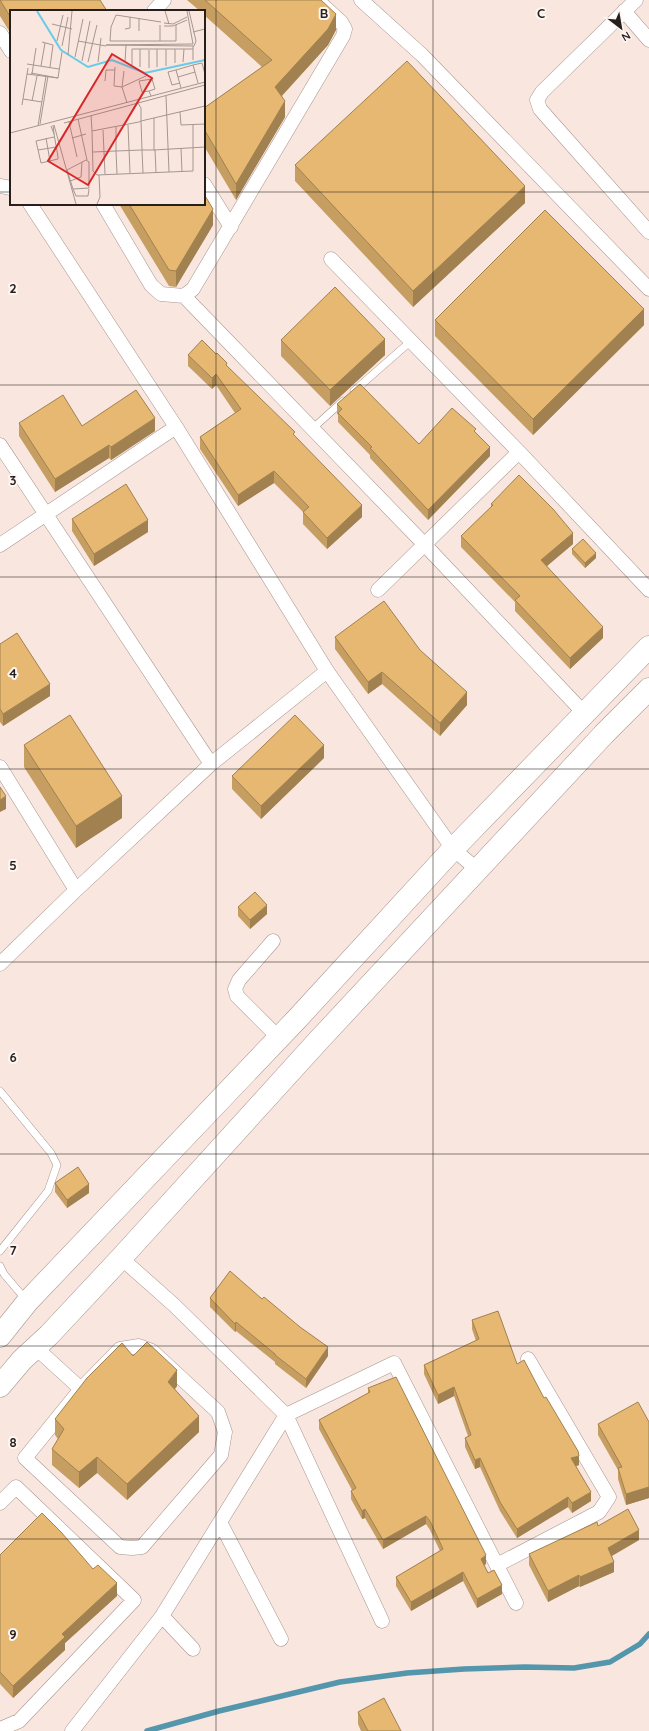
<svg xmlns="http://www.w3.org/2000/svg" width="649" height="1731" font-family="Quicksand,sans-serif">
<rect width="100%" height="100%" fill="#f9e6df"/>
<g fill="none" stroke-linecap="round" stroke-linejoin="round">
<path stroke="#5497ac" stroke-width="5.5" d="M147,1731L219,1711L340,1682L407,1673L464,1669L525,1667L574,1668L610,1662L640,1644L649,1634"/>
<defs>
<path id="lane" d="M354,391L411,341
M312,429L343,401
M0,1091L51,1153L57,1165L48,1191L0,1251
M0,1266L4,1274L26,1300"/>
<path id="street" d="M361,0L422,55L649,289
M636,0L542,92L537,100L540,109L547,117L649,232
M154,11L164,0
M624,11L649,40
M0,33L11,51
M204,184L231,227
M0,186L11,188
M30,204L176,427L327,671
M103,204L151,285L161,294L184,296L193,289L343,36L345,29L341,22L317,0
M331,259L519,452L649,590
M184,296L425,545L584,713
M0,445L211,764
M0,545L176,427
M378,590L519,452
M0,767L76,890
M273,941L239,980L235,989L237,996L279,1038
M0,964L76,890L211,764L327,671L453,849L478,870
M121,1258L174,1305L286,1415L382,1621
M139,1346L152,1351L218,1412L225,1432L221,1455L142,1547L132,1548L120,1547L25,1458L81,1389L120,1349Z
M36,1348L81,1389
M0,1503L16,1487L134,1600L19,1721L0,1729
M220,1522L281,1639
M497,1565L599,1512L609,1497L528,1359
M162,1616L193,1649
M72,1731L162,1616L286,1415L394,1363L516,1603"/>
<path id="primary" d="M0,1336L28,1301L296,1020L453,849L649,647
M0,1386L22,1360L49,1335L121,1258L318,1041L604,734L649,689"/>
</defs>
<use href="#lane" stroke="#a7958e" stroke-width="8"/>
<use href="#street" stroke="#a7958e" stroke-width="15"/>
<use href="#primary" stroke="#a7958e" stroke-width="23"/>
<use href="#lane" stroke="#fff" stroke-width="7"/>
<use href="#street" stroke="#fff" stroke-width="14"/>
<use href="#primary" stroke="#fff" stroke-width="22"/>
</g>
<path fill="#c69e62" d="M0,0L11,11V34L0,16Z
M187,0H321L336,30L328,45L282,96L285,117L236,200L204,146V108L262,67L204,15V11H200Z
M295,165L525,203L413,307L295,181Z
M119,204H204L213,225L176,287L169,286Z
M435,320L644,325L533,435L435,336Z
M281,340L385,355L330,406L281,356Z
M188,355L227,366L295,437L362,517L327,549L303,524V512L274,483L238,506L200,449V437L235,413L216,385L212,389L188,366Z
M337,404L419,444L476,433L490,456L428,520L370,458V455L338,422V415L337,414Z
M19,423L82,426L155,431L111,460L109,458L55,492L19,436Z
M491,504L573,544L547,566L603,638L570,669L515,611V602L461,547V536L491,507Z
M72,519L148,532L94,566L72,531Z
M572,549L596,558L585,568L572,554Z
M335,637L420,650L467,705L440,736L382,684L368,694L335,649Z
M0,644L50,696L3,726L0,722Z
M24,745L122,818L76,848L24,767Z
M324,758L261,819L232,789V776Z
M238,907L267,914L250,929L238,916Z
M55,1183L89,1193L67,1208L55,1192Z
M210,1298L328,1356L306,1388L275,1364V1362L236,1331L235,1332L210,1307Z
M472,1320L517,1364L579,1465L576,1466L591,1501L572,1513L568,1507L517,1538L500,1511L480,1467L475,1469L465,1447V1438L468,1436L454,1396L438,1404L424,1374V1365L476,1341L472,1329Z
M133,1356L177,1386L175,1389L199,1432L127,1500L97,1473L79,1488L52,1465V1449L58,1439L55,1435V1419Z
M368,1388L486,1564L484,1565L488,1573L502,1594L477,1608L463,1581L411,1611L396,1586V1577L440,1551L430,1530L426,1524L383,1549L365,1518L362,1519L351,1499V1491L352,1490L319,1429V1420L368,1393Z
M649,1422V1498L626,1505L618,1479V1470L598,1435V1424Z
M598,1526L639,1540L612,1556L614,1572L580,1587L579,1586L548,1602L529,1565V1554Z
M0,1555L117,1596L65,1643V1650L13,1698L0,1684Z
M358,1712L401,1731H361L358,1724Z"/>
<path fill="#a18150" d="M336,14V30L328,45L275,103V87Z
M285,101V117L236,200V184Z
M525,186V203L413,307V291Z
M213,209V225L176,287V271Z
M644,309V325L533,435V419Z
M385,339V355L330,406V390Z
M216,374V385L212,389V378Z
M155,418V431L111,460V447Z
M109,445V458L55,492V479Z
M490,447V456L428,520V510Z
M274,471V483L238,506V495Z
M362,505V517L327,549V538Z
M148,520V532L94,566V554Z
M573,533V544L541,571V560Z
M596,553V558L585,568V563Z
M603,627V638L570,669V658Z
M382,672V684L368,694V682Z
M50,684V696L3,726V714Z
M467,692V705L440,736V723Z
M324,745V758L261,819V806Z
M6,796V809L0,812V800Z
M122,796V818L76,848V826Z
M267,905V914L250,929V920Z
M89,1184V1193L67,1208V1200Z
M236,1322V1331L235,1332V1324Z
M328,1347V1356L306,1388V1379Z
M177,1370V1386L168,1398V1382Z
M454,1387V1396L438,1404V1395Z
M199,1416V1432L127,1500V1484Z
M579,1456V1465L571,1468V1458Z
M97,1457V1473L79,1488V1472Z
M480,1458V1467L475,1469V1460Z
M649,1487V1498L626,1505V1494Z
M591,1492V1501L572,1513V1503Z
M568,1497V1507L517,1538V1529Z
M365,1509V1518L362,1519V1511Z
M426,1516V1524L383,1549V1540Z
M639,1530V1540L608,1558V1548Z
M486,1555V1564L481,1567V1559Z
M614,1562V1572L580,1587V1577Z
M463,1572V1581L411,1611V1602Z
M579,1575V1586L548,1602V1591Z
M117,1583V1596L65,1643V1650L13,1698V1686L62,1634Z
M502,1585V1594L477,1608V1599Z"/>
<path fill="#e6b872" stroke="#a18150" d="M0,0H100L107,11H11V18Z
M205,0H321L336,14L328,29L275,87L285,101L236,184L204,129V108L272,60Z
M407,61L525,186L413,291L295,165Z
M204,194L213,209L176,271L169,270L129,204H204Z
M545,210L644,309L533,419L435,320Z
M335,287L385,339L330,390L281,340Z
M202,340L216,354L217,353L227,363L226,365L295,432L293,434L362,505L327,538L303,512L309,507L274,471L238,495L200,437L241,409L216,374L212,378L188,355Z
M360,384L419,444L452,408L476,429L474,431L490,447L428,510L370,448L372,447L338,413L342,409L337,404Z
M136,390L155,418L111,447L109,445L55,479L19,423L63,395L82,426Z
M519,475L553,509L573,533L541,560L603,627L570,658L515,600L520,596L461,536L493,505L491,504Z
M126,484L148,520L94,554L72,519Z
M583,539L596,553L585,563L572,549Z
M384,601L420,650L467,692L440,723L382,672L368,682L335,637Z
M17,633L50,684L3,714L0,709V644Z
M70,715L122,796L76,826L24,745Z
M295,715L324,745L261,806L232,776Z
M0,787L6,796L0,800Z
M255,892L267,905L250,920L238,907Z
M78,1167L89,1184L67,1200L55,1183Z
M230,1271L262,1299L264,1297L300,1327L328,1347L306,1379L275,1355V1354L236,1322L235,1324L210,1298Z
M498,1311L517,1364L524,1360L544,1398L546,1397L578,1451L579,1456L571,1458L591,1492L572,1503L568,1497L517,1529L500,1502L480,1458L475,1460L465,1438L471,1435L454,1387L438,1395L424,1365L479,1339L472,1320Z
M147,1342L177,1370L168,1382L199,1416L127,1484L97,1457L79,1472L52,1449L64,1429L55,1419L87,1378L122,1343L133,1356Z
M396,1377L486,1555L481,1559L488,1573L494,1570L502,1585L477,1599L463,1572L411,1602L396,1577L443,1549L430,1521L426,1516L383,1540L365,1509L362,1511L351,1491L356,1488L319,1420L370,1392L368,1388Z
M638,1402L649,1422V1487L626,1494L618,1468L622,1467L598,1424Z
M628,1509L639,1530L608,1548L614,1562L580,1577L579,1575L548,1591L529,1554L597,1522L598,1526Z
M42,1513L61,1532L93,1569L98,1565L117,1583L62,1634L65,1637L13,1686L0,1672V1555Z
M384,1698L401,1731H368L358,1712Z"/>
<path fill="none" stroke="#261f1c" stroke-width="1" stroke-opacity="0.55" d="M216,0V1731M433,0V1731M0,192H11M204,192H649M0,385H649M0,577H649M0,769H649M0,962H649M0,1154H649M0,1346H649M0,1539H649"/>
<g transform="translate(10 10)">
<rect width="195" height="195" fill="#f9e6df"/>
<path fill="none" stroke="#67cbe9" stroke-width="2" d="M27,1L51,40L78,57L102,50L135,63L195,50"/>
<path fill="none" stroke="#a59691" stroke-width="1" d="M155,1L159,14M129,8V21M151,12L106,5L101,17L100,31H166V15M154,13L163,14L177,7M42,14L62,19M154,16H163L177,10M115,19L120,18V7M183,22L195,19M47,31L53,5M68,31L96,36M150,31V15M32,32L43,35L40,57M96,35L184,36L186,31L179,1M96,35L183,34L177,1M52,36L58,7M130,39V57M147,39V57M139,40V58M58,45L62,1M65,47L73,9M183,50V36M72,51L80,11M78,52L87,15M88,52L91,28M115,52L116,35M173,52L174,39M165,53V39M17,54L49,59M122,55V39H183M183,55L192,53L195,64M31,56L35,33M156,56V39M105,57L104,76L112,77L138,65M166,60L158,62L162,75L170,73M114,61L112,77L117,93M21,63L48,68M17,64L48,68M22,64L26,38M168,67L185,62M48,68L52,42M95,71L96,60H105M171,78L166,60L183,55L188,73M139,81L132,82L129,71L142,69L145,79L139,81L141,86M156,86L159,162M13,89L32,92M22,91L27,66M12,95L18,58M170,102L171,115L195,114M81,105L82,121L129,112L131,111V98L128,93M144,108V140L195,137M68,109L77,150M59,112L67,147M54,113L195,75M30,114L38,66M44,115L66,194M118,115L120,163M28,116L36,66M41,116L44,124L43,115M106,117V141L132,140L131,111L195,96M93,120L95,164M82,121L83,161L87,165L183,161V115M0,123L195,72M44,124L48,147V149L31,153L26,131L44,127M36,128L40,151M62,128L76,124M171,138L172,162M28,140L46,137M83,142L106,141L107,164M76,150L79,152V178L63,179L57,160ZM133,163L132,140H145L146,162M60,171L71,167L72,152M63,179L66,186H78L79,179M87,194L90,187L89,165"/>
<path fill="#d62828" fill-opacity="0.15" stroke="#d62828" stroke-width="2" d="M102,44L142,68L78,175L38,151Z"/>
<rect width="195" height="195" fill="none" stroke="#261f1c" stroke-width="2"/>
</g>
<g font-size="13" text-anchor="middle" font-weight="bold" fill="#261f1c" stroke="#fef6f3" stroke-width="4" stroke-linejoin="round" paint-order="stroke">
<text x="324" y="18">B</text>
<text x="541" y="18">C</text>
<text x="13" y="293">2</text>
<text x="13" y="485">3</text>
<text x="13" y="678">4</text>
<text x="13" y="870">5</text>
<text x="13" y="1062">6</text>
<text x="13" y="1255">7</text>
<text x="13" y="1447">8</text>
<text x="13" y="1639">9</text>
</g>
<g transform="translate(621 28) rotate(149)" stroke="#fef6f3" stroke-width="3" paint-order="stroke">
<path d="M0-3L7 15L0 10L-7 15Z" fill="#261f1c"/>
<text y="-6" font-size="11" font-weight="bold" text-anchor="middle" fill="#261f1c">N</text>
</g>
</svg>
